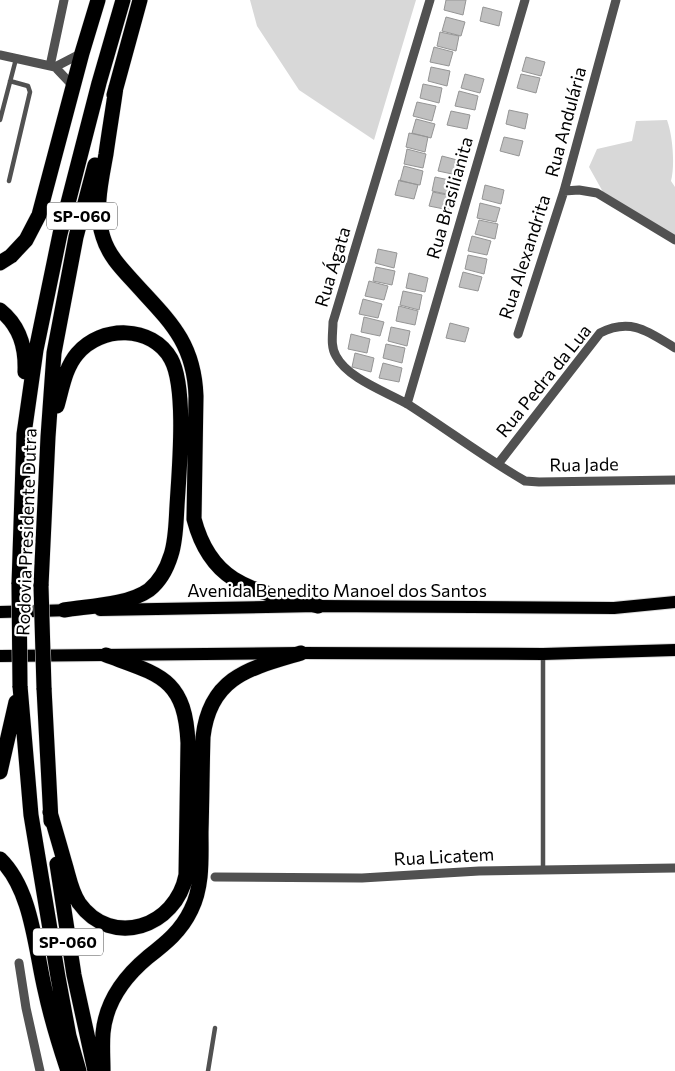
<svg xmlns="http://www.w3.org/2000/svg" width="675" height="1071" font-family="Commissioner,sans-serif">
<rect width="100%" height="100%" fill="#fff"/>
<path fill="#d8d8d8" d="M250,0H416L374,140L299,90L257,26Z
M667,120C673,136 675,166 671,181L675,187V236L603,192L589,167L597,149L632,141L636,121Z"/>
<path fill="#c0c0c0" stroke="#959595" d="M446,0H466L463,15L444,10Z
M483,7L502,12L499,26L480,21Z
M446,17L465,22L461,36L442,31Z
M440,32L459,36L456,51L437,46Z
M434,47L453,52L449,66L430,62Z
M526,57L545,62L541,76L522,71Z
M431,67L450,71L447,86L428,81Z
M465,74L484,79L480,93L461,88Z
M521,74L540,78L536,93L517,88Z
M423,84L442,88L439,103L420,98Z
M459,91L478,96L475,110L455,106Z
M417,102L436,106L432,121L413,116Z
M509,110L528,114L525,129L506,124Z
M451,111L470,115L467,129L447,125Z
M416,119L435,124L431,138L412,133Z
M409,133L428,137L425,152L406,147Z
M504,137L523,141L519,156L500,151Z
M407,149L426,154L423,168L404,164Z
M442,156L461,161L457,175L438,171Z
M404,166L423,171L420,185L400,181Z
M435,177L454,181L451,195L432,191Z
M399,180L418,185L414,199L395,195Z
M485,185L504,190L501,204L482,199Z
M433,192L452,196L449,210L429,206Z
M480,203L500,208L496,222L477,218Z
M479,220L498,224L495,239L475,234Z
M472,236L491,241L487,255L468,251Z
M378,249L397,253L394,268L375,263Z
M468,255L487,259L484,274L465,269Z
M376,267L395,271L392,285L373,281Z
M463,272L482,277L478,291L459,287Z
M409,273L428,278L425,292L406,288Z
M369,281L388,286L384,300L365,296Z
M403,291L422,295L419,310L400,305Z
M363,299L382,304L378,318L359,314Z
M399,306L418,311L415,325L396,321Z
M364,317L384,322L380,336L361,332Z
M450,323L469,328L465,342L446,338Z
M391,327L410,331L407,346L388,341Z
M351,334L370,339L367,353L348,349Z
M386,344L405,348L402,363L383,358Z
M355,353L374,358L371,372L352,367Z
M383,363L402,368L399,382L379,378Z"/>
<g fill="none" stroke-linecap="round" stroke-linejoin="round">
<defs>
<path id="primary" d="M100,610L318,606L614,608L675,602
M0,612L73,610
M0,656L301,653L543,654L675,650"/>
<path id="highway" d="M116,87C113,109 109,132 106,154C101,182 94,210 103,237C108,254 120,267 132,280C167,319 194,340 196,396L194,519C212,588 258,591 318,606
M114,95L140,0
M0,263L11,256L26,240L39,215L82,53L98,0
M0,310C20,326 26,347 25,372
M57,406C62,389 65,368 77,354C101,325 152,325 171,359C187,388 179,472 177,506C176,522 176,540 171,555C167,568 159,582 149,590C128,605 89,606 64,610
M19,584L24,434L36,350L60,234L99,83L123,0
M41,586L48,437L54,353L76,237L95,165
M20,686L31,815L58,977L69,1036L79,1071
M44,688L51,821
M0,772L16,702
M50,812C55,829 60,846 65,864C69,877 71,891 79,903C112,949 176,927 186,875L188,743C185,678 160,675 106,655
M0,859C32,890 35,948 45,990C51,1018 59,1044 68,1071
M57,864L74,975L95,1071
M103,1071C103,1058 102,1046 103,1033C106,1001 124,977 148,957C166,943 181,931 191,910C203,886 201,858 201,832C202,800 202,769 203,737C210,676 251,668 301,653"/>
</defs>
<use href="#primary" stroke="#dbdbdb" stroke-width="14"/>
<use href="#highway" stroke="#dbdbdb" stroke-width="16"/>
<path stroke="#515151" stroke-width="4.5" d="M0,120L16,59
M9,181L30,92L28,86L10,81
M543,656V870
M208,1071L215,1028"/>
<path stroke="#515151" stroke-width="9" d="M430,0L333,322C333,333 330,346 336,356C348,379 387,392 409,405C448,430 485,458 525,481L539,482L675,480
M0,55L55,67L82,53
M50,66L64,0
M55,67L73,86
M564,191L579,190L597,193L675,240
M518,334L564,191L616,0
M407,404L525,0
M498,464L600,333C631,317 649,332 675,348
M215,877L362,878L479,871L675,868
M19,963L26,1008L40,1071"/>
<use href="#primary" stroke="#000" stroke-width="12"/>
<use href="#highway" stroke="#000" stroke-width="15"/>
<defs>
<path id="highway-bridge" d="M19,584L20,686
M41,586L44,688"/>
</defs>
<use href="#highway-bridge" stroke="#dbdbdb" stroke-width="16" stroke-linecap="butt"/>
<use href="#highway-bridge" stroke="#000" stroke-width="15"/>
</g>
<g text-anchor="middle" stroke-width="4.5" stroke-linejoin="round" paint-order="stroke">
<g fill="#fff" stroke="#4c4c4c" stroke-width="1">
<rect x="47" y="202.5" width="70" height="27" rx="4"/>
<rect x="33" y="928.5" width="70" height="27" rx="4"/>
</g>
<g font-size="16" font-weight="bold" fill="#000">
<text x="82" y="222">SP-060</text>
<text x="68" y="948">SP-060</text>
</g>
<g font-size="18" fill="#000" stroke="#fff">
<text transform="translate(566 122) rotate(-75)" y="6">Rua Andulária</text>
<text transform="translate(450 198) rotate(-74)" y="6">Rua Brasilianita</text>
<text transform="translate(525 257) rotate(-72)" y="6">Rua Alexandrita</text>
<text transform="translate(333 267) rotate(-73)" y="6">Rua Ágata</text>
<text transform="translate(544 381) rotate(-51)" y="6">Rua Pedra da Lua</text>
<text transform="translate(584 465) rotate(-1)" y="6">Rua Jade</text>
<text transform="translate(27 532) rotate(-88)" y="6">Rodovia Presidente Dutra</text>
<text x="337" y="597">Avenida Benedito Manoel dos Santos</text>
<text transform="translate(444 857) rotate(-3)" y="6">Rua Licatem</text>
</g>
</g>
</svg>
